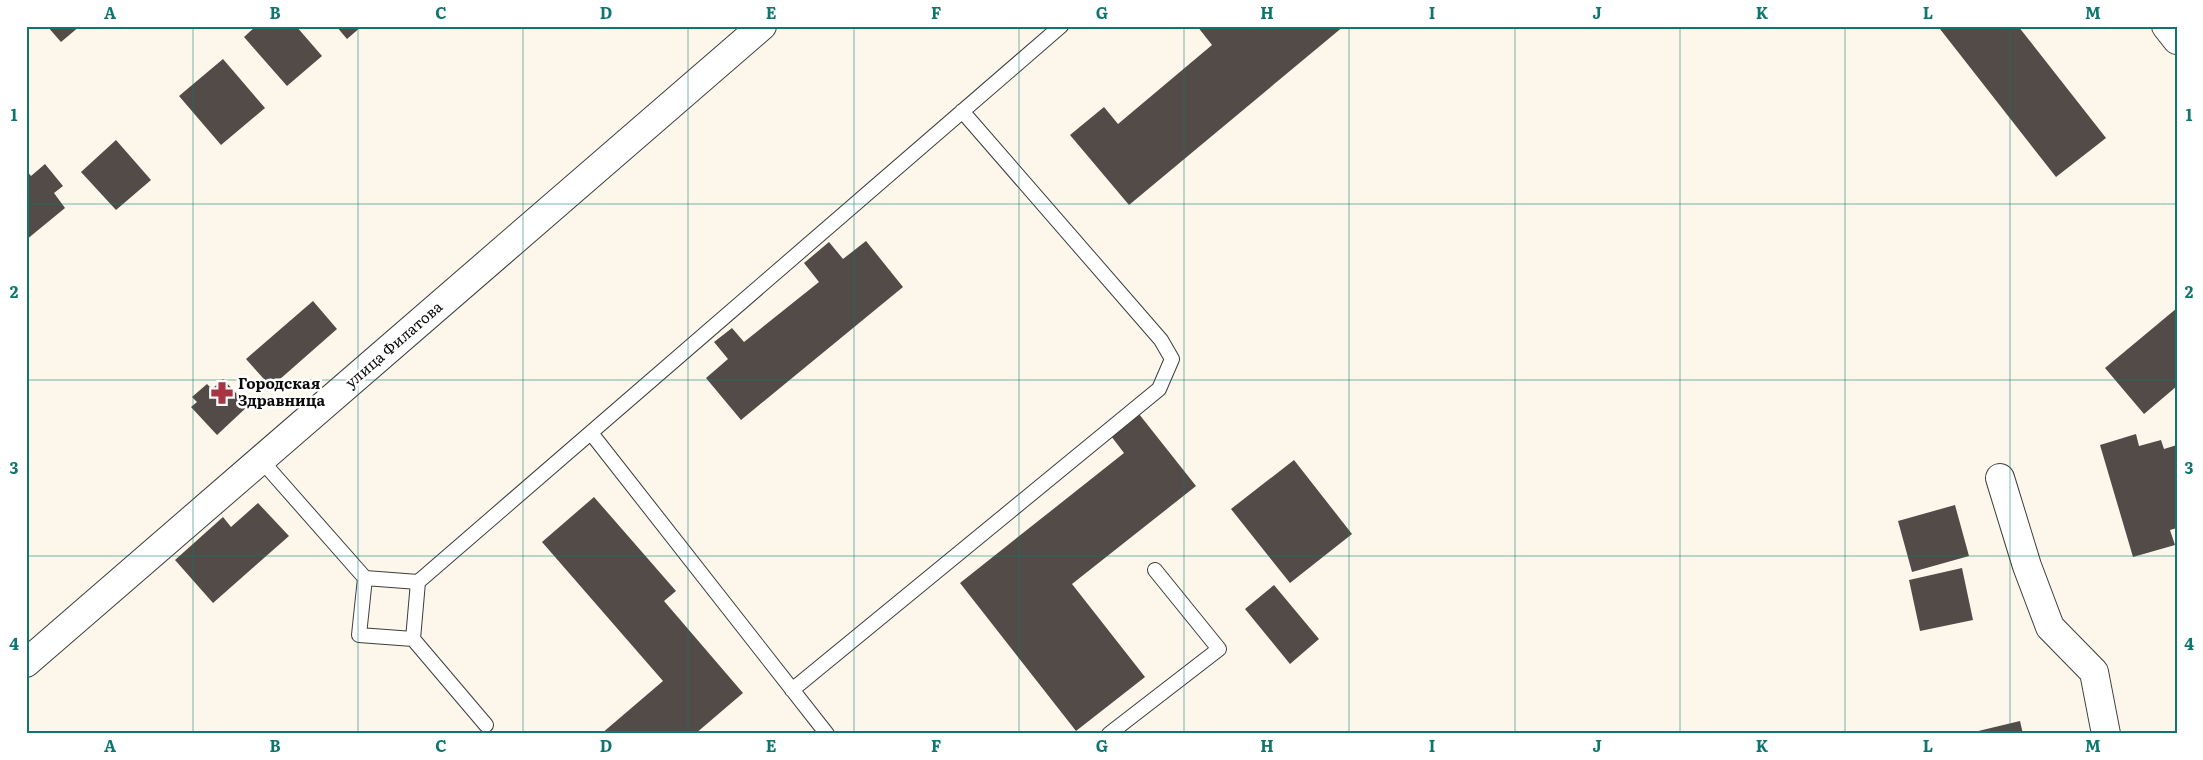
<svg xmlns="http://www.w3.org/2000/svg" width="2203" height="760" font-family="Literata,serif">
<rect width="100%" height="100%" fill="#fcf7ea"/>
<path fill="#524b48" d="M47,26H80L61,42Z
M256,26H296L322,56L287,86L244,37Z
M336,26H362L347,39Z
M1197,26H1344L1129,205L1070,135L1104,107L1118,124L1212,45Z
M1944,26H2018L2106,138L2056,177L1940,29Z
M223,59L265,108L221,145L179,96Z
M116,140L151,180L116,210L81,172Z
M45,164L63,186L54,193L65,208L26,240V170L31,176Z
M866,241L903,287L741,420L706,378L728,359L714,342L732,328L744,342L819,282L804,263L829,242L843,259Z
M313,301L337,329L271,387L246,359Z
M2177,308V386L2144,414L2105,368Z
M223,379L248,406L217,435L191,407L197,402L192,397L207,384L212,389Z
M1139,414L1196,486L1072,584L1145,677L1076,731L960,583L1124,453L1111,436Z
M2136,434L2139,446L2161,440L2164,449L2177,445V528L2170,530L2175,545L2133,557L2100,445Z
M1294,460L1352,534L1290,583L1231,509Z
M594,497L676,591L664,601L743,693L695,734H601L663,681L542,542Z
M258,503L289,536L213,603L175,560L223,517L231,527Z
M1955,505L1969,556L1912,572L1898,521Z
M1962,568L1973,620L1920,631L1909,580Z
M1274,585L1319,639L1290,664L1245,609Z
M2020,721L2023,734H1970V733Z"/>
<g fill="none" stroke-linecap="round" stroke-linejoin="round">
<defs>
<path id="service" d="M591,433L827,734
M261,460L365,578L359,635L413,639L486,725
M365,578L418,582L413,639
M418,582L1061,26
M792,690L1159,389L1172,359L1161,340L962,111
M1109,734L1219,649L1155,570"/>
<path id="minor" d="M2166,26L2177,40
M2000,478L2027,566L2050,627L2094,672L2106,734
M26,663L762,26"/>
</defs>
<use href="#service" stroke="#3d3d3d" stroke-width="16"/>
<use href="#minor" stroke="#3d3d3d" stroke-width="30"/>
<use href="#service" stroke="#fff" stroke-width="14"/>
<use href="#minor" stroke="#fff" stroke-width="28"/>
</g>
<path fill="none" stroke="#0f766e" stroke-width="1" stroke-opacity="0.55" d="M193,26V734M358,26V734M523,26V734M688,26V734M854,26V734M1019,26V734M1184,26V734M1349,26V734M1515,26V734M1680,26V734M1845,26V734M2010,26V734M26,204H2177M26,380H2177M26,556H2177"/>
<defs>
<symbol id="pharmacy-bare" viewBox="-9 -9 18 18"><path d="M-2-6h4v4h4v4h-4v4h-4v-4h-4v-4h4Z" fill="#a83544" stroke="#fff" stroke-width="2.5" paint-order="stroke"/></symbol>
</defs>
<g fill-rule="evenodd">
<use href="#pharmacy-bare" x="206" y="377" width="32" height="32"/>
</g>
<g text-anchor="middle" stroke-width="5" stroke-linejoin="round" paint-order="stroke">
<g font-size="15" fill="#0a0a0a" stroke="#fff">
<text transform="translate(394 345) rotate(-41)" y="5">улица Филатова</text>
</g>
<g font-size="15" font-weight="bold" fill="#0a0a0a" stroke="#fff" text-anchor="start">
<text x="238" y="389">Городская<tspan x="238" dy="17">Здравница</tspan></text>
</g>
</g>
<rect width="2203" height="760" fill="none" stroke="#ffffff" stroke-width="55"/>
<rect x="28" y="28" width="2148" height="704" fill="none" stroke="#0f766e" stroke-width="2"/>
<g font-size="16" text-anchor="middle" font-weight="bold" fill="#0f766e">
<text x="110" y="19">A</text>
<text x="275" y="19">B</text>
<text x="441" y="19">C</text>
<text x="606" y="19">D</text>
<text x="771" y="19">E</text>
<text x="936" y="19">F</text>
<text x="1102" y="19">G</text>
<text x="1267" y="19">H</text>
<text x="1432" y="19">I</text>
<text x="1597" y="19">J</text>
<text x="1762" y="19">K</text>
<text x="1928" y="19">L</text>
<text x="2093" y="19">M</text>
<text x="14" y="121">1</text>
<text x="2189" y="121">1</text>
<text x="14" y="298">2</text>
<text x="2189" y="298">2</text>
<text x="14" y="474">3</text>
<text x="2189" y="474">3</text>
<text x="14" y="650">4</text>
<text x="2189" y="650">4</text>
<text x="110" y="752">A</text>
<text x="275" y="752">B</text>
<text x="441" y="752">C</text>
<text x="606" y="752">D</text>
<text x="771" y="752">E</text>
<text x="936" y="752">F</text>
<text x="1102" y="752">G</text>
<text x="1267" y="752">H</text>
<text x="1432" y="752">I</text>
<text x="1597" y="752">J</text>
<text x="1762" y="752">K</text>
<text x="1928" y="752">L</text>
<text x="2093" y="752">M</text>
</g>
</svg>
